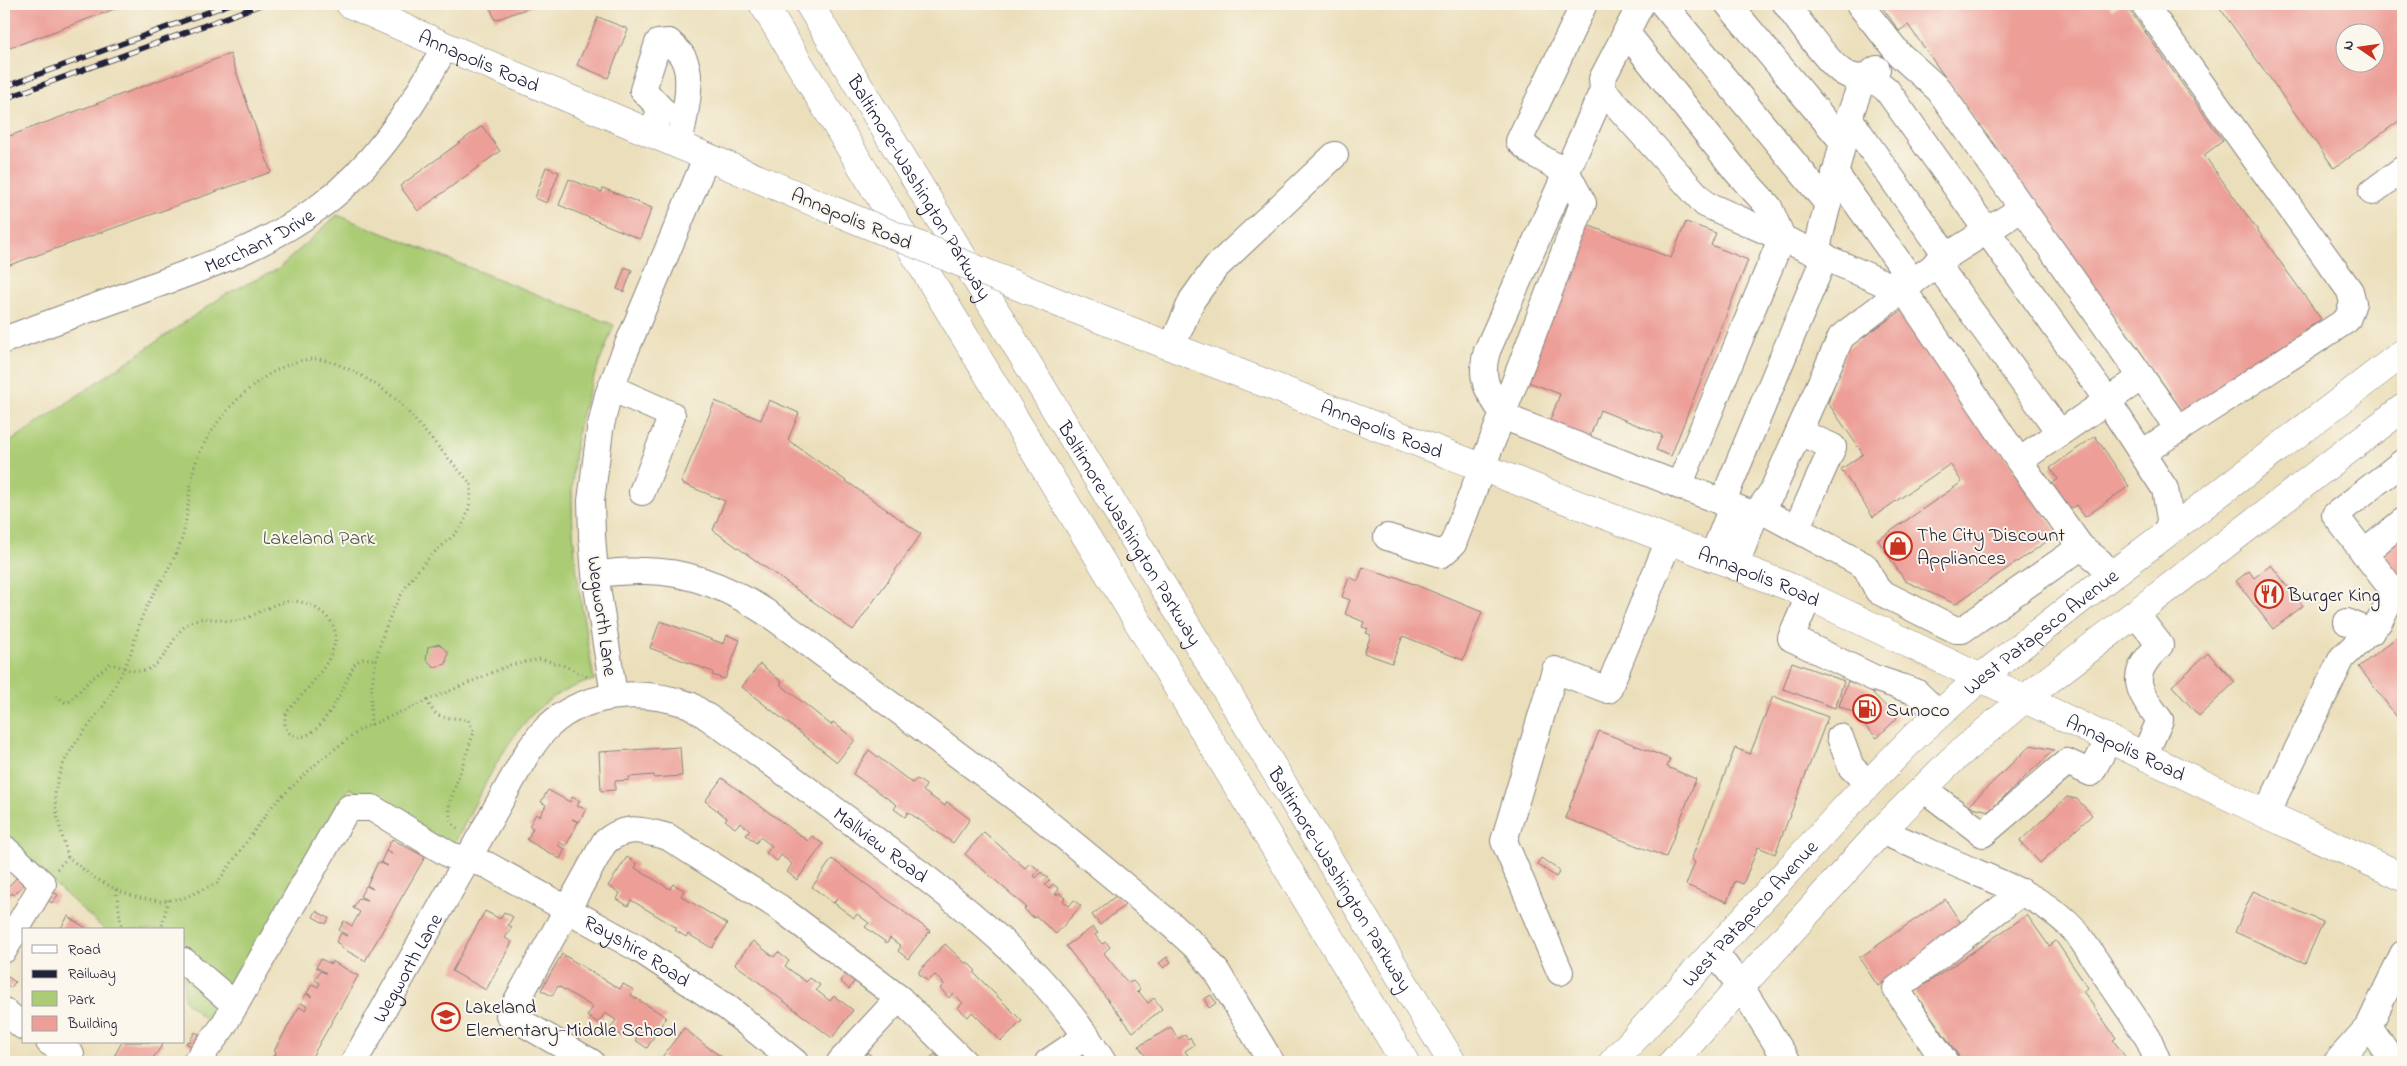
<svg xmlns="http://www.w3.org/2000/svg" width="2407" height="1066" font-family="'Indie Flower',sans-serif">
<rect width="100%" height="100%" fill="#fbf7ec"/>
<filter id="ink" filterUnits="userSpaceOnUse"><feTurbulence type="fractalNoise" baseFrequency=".02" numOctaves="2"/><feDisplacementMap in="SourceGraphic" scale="10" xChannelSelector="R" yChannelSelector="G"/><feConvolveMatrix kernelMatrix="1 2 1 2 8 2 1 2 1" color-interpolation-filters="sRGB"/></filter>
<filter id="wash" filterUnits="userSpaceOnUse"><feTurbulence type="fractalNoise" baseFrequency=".0096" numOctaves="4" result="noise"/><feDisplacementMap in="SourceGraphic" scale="20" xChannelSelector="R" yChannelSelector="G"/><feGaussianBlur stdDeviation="1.12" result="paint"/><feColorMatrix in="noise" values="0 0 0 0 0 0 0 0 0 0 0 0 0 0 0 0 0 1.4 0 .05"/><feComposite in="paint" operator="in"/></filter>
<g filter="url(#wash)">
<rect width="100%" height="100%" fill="#ebdfbb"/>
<path fill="#abcc75" stroke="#667758" d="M337,215L614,325C602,358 586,392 579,426C562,512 580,595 594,680C579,684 565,690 552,698C509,725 477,802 453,846L350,788L211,1025L184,1000V930H105L4,838V446L226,294L278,269Z"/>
<g id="blocks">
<path fill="#ec9e97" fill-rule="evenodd" d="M4,4H128L4,50Z
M489,4H539L495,20Z
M1880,4H2107L2112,10L2121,4H2125L2223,141L2204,155L2321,319L2186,416L1908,25L1899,31Z
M2217,4H2403V118L2334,168ZM2344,32H2374V62H2344Z
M598,17L628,29L608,78L577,65Z
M230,54L271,172L4,267V138Z
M482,126L500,151L418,211L400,186Z
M546,167L559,172L547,203L535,198Z
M569,179L602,192L603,188L652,208L640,239L559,205Z
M1686,222L1716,233L1711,245L1748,260L1671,456L1656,450L1662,435L1600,410L1587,444L1547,428L1560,394L1523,380L1585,224L1671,258Z
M625,267L632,270L624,292L617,289Z
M1904,309L2058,534L1955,604L1905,581L1878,540L1962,482L1950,464L1873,517L1841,469L1863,454L1828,403L1846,349Z
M769,400L799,413L788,440L921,534L853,630L713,530L725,501L681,483L715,401L761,420Z
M2095,436L2129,486L2085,517L2076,505L2070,509L2052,484L2058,479L2050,468Z
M2403,535V594L2375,557Z
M2271,565L2303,606L2273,629L2236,581L2249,571L2254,578Z
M1363,567L1393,578L1394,576L1482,612L1463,660L1403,636L1392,663L1364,653L1371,635L1366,633L1368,629L1362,627L1364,622L1345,614L1350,600L1342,597L1349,577L1358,581Z
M660,621L724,644L727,635L740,640L725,679L712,675L713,672L650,648Z
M2403,632V725L2359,667Z
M439,644L448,652L446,664L434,667L426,659L428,647Z
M2208,653L2235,682L2199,716L2172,686Z
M1792,662L1844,681L1835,708L1783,689Z
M760,664L782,682L780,684L790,692L831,725L833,722L855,740L837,762L742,687Z
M1848,681L1869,689L1897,718L1877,738L1852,712L1839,706Z
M1773,696L1828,717L1775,854L1758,847L1743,884L1735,881L1727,902L1686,885L1695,862L1691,860L1735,748L1750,754Z
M1599,731L1670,759L1667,767L1696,779L1666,857L1565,818Z
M2031,745L2054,750L1989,811L1968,806Z
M680,747L682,776L654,778V775L629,777V780L615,781V790L601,791L599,752Z
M869,750L912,783L917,779L926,785L923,791L945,806L947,802L970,819L953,843L908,812L905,817L894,809L897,805L853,774Z
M722,778L808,841L812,836L823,844L797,880L787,872L792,864L781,855L777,861L766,853L772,846L760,837L756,843L746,835L750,830L740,823L735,828L725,820L727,818L705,801Z
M548,790L570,802L572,797L580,801L577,806L586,809L579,822L572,819L578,822L566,846L559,842L558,845L565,849L560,859L527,840L533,828L529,826L536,814L540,816L546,805L541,802Z
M2067,797L2077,799L2092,815L2040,863L2020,841Z
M984,832L1025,868L1030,863L1039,870L1034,876L1036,878L1041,872L1050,880L1045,885L1049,889L1053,884L1059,889L1055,894L1056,895L1059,893L1065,898L1063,901L1069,906L1074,900L1081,906L1056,934L1036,916L1034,918L1024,909L1026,907L965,854Z
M392,839L425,857L365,961L340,947L341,945L336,942L341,933L346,936L347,935L339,930L344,921L352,926L360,912L353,908L359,898L367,900L360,896L366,886L373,889L367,885L378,862L388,866L381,862L386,851L392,854L386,850Z
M627,857L637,864L635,868L670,889L673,884L684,890L681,896L727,924L712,948L688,934L686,937L675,930L677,928L631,900L628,906L617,899L620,893L608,886Z
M1541,858L1560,871L1556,877L1537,864Z
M832,859L930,931L908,959L898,951L901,946L890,938L887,943L865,927L869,923L857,914L854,918L834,903L837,899L833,903L812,887Z
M20,874L27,881L14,895L12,893L7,898L4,891Z
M50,890L58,895L52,903L45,899Z
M2253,891L2323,922L2305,963L2235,932Z
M1117,895L1125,905L1100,925L1092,915Z
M1945,899L1964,928L1878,986L1859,958Z
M316,911L329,918L326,924L313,917Z
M485,911L500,919L504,912L513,917L508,925L512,927L505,938L512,942L486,990L452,971Z
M2027,915L2049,946L2056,941L2088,988L2083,991L2116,1038L2113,1040L2129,1062H1963L1914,992Z
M68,916L75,921L89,930H65L61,928Z
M1093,927L1098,933L1095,935L1102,944L1106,942L1110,947L1104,953L1128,983L1133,981L1140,989L1136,993L1138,991L1148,1003L1154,998L1162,1009L1133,1032L1066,946Z
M753,941L774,957L778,952L789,961L785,966L806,982L810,978L820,985L816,990L830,1001L834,996L853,1010L832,1038L735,964Z
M945,944L965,963L967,962L976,971L974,973L1022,1021L1001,1041L972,1012L968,1017L958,1008L963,1003L953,993L949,998L940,988L944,984L935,975L928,981L919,974V971Z
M562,954L620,989L623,984L634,990L631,995L666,1017L647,1048L635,1040L639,1034L627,1027L622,1036L610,1029L616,1020L605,1013L598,1023L587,1016L593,1007L558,986L552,996L541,990Z
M1167,957L1171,962L1164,968L1159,963Z
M321,959L331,964L332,961L358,976L309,1062H270L276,1052L274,1051L299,1007L305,1010L307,1006L301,1003L306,994L312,997L307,993L312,984L318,987L320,983L315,980L320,971L326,973L316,967Z
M847,972L856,979L849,989L840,981Z
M4,974L15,982L11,988L4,983Z
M1211,995L1216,1003L1209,1008L1204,999Z
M1171,1027L1178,1039L1185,1035L1188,1039L1190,1037L1194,1045L1185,1051L1192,1062H1149L1139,1046Z
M684,1028L705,1045L728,1062H680L677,1060L668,1062L662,1057Z
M195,1032L203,1037L196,1049L186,1043L187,1041L189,1042Z
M122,1042H161L163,1044L150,1062H111Z
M864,1050L873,1057L869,1062H853Z
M935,1054L942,1062H925Z"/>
</g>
</g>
<g filter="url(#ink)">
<use href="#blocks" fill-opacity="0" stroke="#86807b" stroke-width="1"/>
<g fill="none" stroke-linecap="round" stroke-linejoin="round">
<defs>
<g id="minor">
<path d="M1641,4L1602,79L1603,90L1705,204L1881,282L1903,289L2019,461L2081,547L2100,562L2110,577"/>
<path d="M1663,4L1828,204"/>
<path d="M1728,4L1843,142"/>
<path d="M1786,4C1798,20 1828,64 1844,73C1860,82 1871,75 1887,90L2107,400L2165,489L2170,519L2168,532"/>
<path d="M1859,4L1899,54L1939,90L2179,430"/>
<path d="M1626,32L1737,172L1769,207L1782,237L1679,486"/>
<path d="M1849,118L1947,256"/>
<path d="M650,132L662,110L643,90L658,43L669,42C673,46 679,51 682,56C696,77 683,121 679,144"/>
<path d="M1835,173L1913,282"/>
<path d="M2372,192L2403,169"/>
<path d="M1816,252L1849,118L1863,78L1877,69"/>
<path d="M1936,263L2060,433"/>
<path id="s1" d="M4,340C52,322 101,305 150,287C211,265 271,244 323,204C376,164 415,104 445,46"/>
<path d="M1172,347L1192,300L1215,268L1335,155"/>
<path d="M611,388L672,415L642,492"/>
<path d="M1503,413C1487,391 1479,378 1487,351L1603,90"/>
<path d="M1502,416L1755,515"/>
<path d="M2142,453L2347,320L2353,303L2350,291L2144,4"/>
<path d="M2019,461L2142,377"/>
<path d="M1722,503L1825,256"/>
<path d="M1759,509L1865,566L1878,591L1956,630H1962L2081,547"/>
<path d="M1796,529L1833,447L1799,432"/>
<path d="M1387,537L1442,554L1453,544L1583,203L1567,173L1533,153L1519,141L1584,4"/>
<path d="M2364,553L2403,521"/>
<path d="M1712,558L1732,507"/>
<path d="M1735,567L1755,515L1772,492L1841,337L1947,256L2023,208"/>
<path d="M595,574C609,573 624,571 638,571C690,569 739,592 780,622L1037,814L1173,926L1198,949L1217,972L1271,1062"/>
<path d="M1809,596L1791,638L1874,678L1916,692L1939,714"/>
<path d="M2135,613L2160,645C2128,675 2136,688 2160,720L2144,756"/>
<path d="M2347,622L2371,632"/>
<path d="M614,695L595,574L592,536L591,501L600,430L608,395L624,354L707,156"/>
<path d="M1840,737L1851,767L1869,784"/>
<path d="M1924,789L1983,834L2067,762L2091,773L2109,740"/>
<path d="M2266,814L2342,658L2379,622L2391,598L2392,589L2335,515L2403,462"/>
<path d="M1881,831C1912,844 1942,858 1973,871C2012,888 2047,900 2077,933L2148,1038L2158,1062"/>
<path d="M4,848L43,884L4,950"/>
<path d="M1714,951L1741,987L1788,1062"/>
<path d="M184,961L235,1005"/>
<path d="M1560,972L1504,841L1555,670L1608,690L1669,540"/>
<path d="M4,1011L24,1027"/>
<path d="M2369,1026L2393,1062"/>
<path d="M49,1042L71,1055"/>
<path id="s2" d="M196,1062L222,1028L343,816L349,808H372L450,855L487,865L639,949L728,1008L795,1062"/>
<path id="s3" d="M354,1062L526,755C531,748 536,740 542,733C579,691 640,688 690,705C745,742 797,782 850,821C945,892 1041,959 1103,1062"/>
<path d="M591,1062L509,1015L604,843C625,824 643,830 668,837L780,908L899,998L964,1062"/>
<path d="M840,1062L899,998"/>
<path d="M1048,1062L1087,1036"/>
<path d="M1945,1062L1896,989L2022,892"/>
<path d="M2337,1062L2369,1026L2403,954"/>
</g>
<g id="major">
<path id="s4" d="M350,4L445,46L830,209"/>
<path id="s5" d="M1064,305L1790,587L2266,814L2403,877"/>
<path id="s6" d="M1613,1062L1848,805L1915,736L1980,678L2095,588L2403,353"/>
<path d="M1673,1062L1881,831L1952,760L2024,699L2403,408"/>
</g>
<g id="highway">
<path d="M763,4L1405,1062"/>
<path id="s7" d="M809,4L1452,1062"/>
</g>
</defs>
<use href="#minor" stroke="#86807b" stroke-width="28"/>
<use href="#major" stroke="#86807b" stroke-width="29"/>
<use href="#highway" stroke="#86807b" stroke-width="29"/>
<path stroke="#86807b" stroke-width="3" stroke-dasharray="1 4" stroke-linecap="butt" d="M56,696L65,702H69L89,681L110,664C122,666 134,674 146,670C168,663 172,630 193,621C208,614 224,624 241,620C257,615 273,602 291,601C304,601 315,606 325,615C358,643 303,692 286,713C284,720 284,730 291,734C318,751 346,681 354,665C361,657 366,658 376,660
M427,700C437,724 448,715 468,720L474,732L449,804L451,822L459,830
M68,857C63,837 52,807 56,787C63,750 88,731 107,700C116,684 126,667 132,649C136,637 139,622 145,610C155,589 170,569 179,547C190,519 187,487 196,462C211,418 267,359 316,359C340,360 381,386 399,402L471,484C471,537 448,533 420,568C384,611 368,669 371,725
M57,869L68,857L93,877L119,891L139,898L160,901L184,898L217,883L273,805L318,762L361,729L510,665L541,659L565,666L590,678
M116,889L122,930
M161,930L168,900"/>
<use href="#minor" stroke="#fff" stroke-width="26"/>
<use href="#major" stroke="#fff" stroke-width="28"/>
<use href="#highway" stroke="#fff" stroke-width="28"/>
<defs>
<path id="rail" d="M4,87L230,4
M4,99L263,4"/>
</defs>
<use href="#rail" stroke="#22223b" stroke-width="5.5"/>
<use href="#rail" stroke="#fbf7ec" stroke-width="4" stroke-dasharray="11" stroke-linecap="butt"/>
<defs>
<path id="major-bridge" d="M830,209L1064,305"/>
</defs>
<use href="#major-bridge" stroke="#86807b" stroke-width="29" stroke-linecap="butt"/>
<use href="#major-bridge" stroke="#fff" stroke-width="28"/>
</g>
</g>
<defs>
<symbol id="shop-ring" viewBox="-11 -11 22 22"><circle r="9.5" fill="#fbf7ec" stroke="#c8321e" stroke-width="1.5"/><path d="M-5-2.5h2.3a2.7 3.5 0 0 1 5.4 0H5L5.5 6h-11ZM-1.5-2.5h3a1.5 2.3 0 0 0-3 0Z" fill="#c8321e"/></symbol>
<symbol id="restaurant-ring" viewBox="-11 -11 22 22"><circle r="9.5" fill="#fbf7ec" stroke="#c8321e" stroke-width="1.5"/><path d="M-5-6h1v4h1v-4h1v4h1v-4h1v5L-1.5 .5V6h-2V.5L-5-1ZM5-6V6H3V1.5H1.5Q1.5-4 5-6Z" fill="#c8321e"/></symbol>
<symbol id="fuel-ring" viewBox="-11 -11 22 22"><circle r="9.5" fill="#fbf7ec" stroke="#c8321e" stroke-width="1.5"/><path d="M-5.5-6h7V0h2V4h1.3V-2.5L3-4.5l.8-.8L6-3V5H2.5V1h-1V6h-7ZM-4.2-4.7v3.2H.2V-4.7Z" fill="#c8321e"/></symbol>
<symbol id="school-ring" viewBox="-11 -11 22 22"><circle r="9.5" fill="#fbf7ec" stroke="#c8321e" stroke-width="1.5"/><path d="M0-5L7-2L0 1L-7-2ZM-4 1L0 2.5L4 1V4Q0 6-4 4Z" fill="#c8321e"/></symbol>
</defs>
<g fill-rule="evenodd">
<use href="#shop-ring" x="1882" y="530" width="32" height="32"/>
<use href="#restaurant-ring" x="2253" y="578" width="32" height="32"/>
<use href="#fuel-ring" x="1851" y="693" width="32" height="32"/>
<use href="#school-ring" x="430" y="1001" width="32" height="32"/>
</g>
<g text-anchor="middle" stroke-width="4" stroke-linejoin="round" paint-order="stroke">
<g font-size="20" fill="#22223b" stroke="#fbf7ec">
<text dy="7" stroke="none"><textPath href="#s4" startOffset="141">Annapolis Road</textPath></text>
<text dy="7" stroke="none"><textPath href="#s7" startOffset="214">Baltimore-Washington Parkway</textPath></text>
<text transform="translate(852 218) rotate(23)" y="7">Annapolis Road</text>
<text dy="7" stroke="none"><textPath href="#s1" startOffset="274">Merchant Drive</textPath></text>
<text dy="7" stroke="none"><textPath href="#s5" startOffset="341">Annapolis Road</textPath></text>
<text dy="7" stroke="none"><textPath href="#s7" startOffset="619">Baltimore-Washington Parkway</textPath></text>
<text dy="7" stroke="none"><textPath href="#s5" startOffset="746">Annapolis Road</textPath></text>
<text transform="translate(603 616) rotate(82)" y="7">Wegworth Lane</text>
<text dy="7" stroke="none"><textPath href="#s6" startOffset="608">West Patapsco Avenue</textPath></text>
<text dy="7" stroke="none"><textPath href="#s5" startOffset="1151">Annapolis Road</textPath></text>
<text dy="7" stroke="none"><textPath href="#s3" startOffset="775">Mallview Road</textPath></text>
<text dy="7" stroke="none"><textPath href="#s7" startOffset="1024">Baltimore-Washington Parkway</textPath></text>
<text dy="7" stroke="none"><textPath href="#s6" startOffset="202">West Patapsco Avenue</textPath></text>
<text dy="7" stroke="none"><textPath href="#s2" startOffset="622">Rayshire Road</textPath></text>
<text dy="7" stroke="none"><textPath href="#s3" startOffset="108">Wegworth Lane</textPath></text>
</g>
<g font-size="20" fill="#22223b" stroke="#fbf7ec" text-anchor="start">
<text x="1917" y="541">The City Discount<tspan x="1917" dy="23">Appliances</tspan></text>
<text x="2288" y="601">Burger King</text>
<text x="1886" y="716">Sunoco</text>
<text x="465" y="1013">Lakeland<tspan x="465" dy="23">Elementary-Middle School</tspan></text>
</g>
<g font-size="20" fill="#4b554c" stroke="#fbf7ec">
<text x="319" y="544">Lakeland Park</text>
</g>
</g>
<rect width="2407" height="1066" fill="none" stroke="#fbf7ec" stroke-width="20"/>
<rect x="22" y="928" width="162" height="115" fill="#fbf7ec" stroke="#a4a2a5"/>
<rect x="32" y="945" width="25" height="8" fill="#ffffff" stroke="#a4a2a5"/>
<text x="68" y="954" font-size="15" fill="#22223b">Road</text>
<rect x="32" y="970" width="25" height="8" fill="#22223b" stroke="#a4a2a5"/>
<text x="68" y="978" font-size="15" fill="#22223b">Railway</text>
<rect x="32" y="991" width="25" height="15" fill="#abcc75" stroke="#a4a2a5"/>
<text x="68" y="1004" font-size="15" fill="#22223b">Park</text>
<rect x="32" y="1016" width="25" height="15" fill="#ec9e97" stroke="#a4a2a5"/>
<text x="68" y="1028" font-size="15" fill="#22223b">Building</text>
<g transform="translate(2360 48) rotate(283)"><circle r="24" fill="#fbf7ec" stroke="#a4a2a5"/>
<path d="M0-4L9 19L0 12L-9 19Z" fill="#c8321e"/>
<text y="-8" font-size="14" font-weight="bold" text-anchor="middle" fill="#22223b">N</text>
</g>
</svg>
